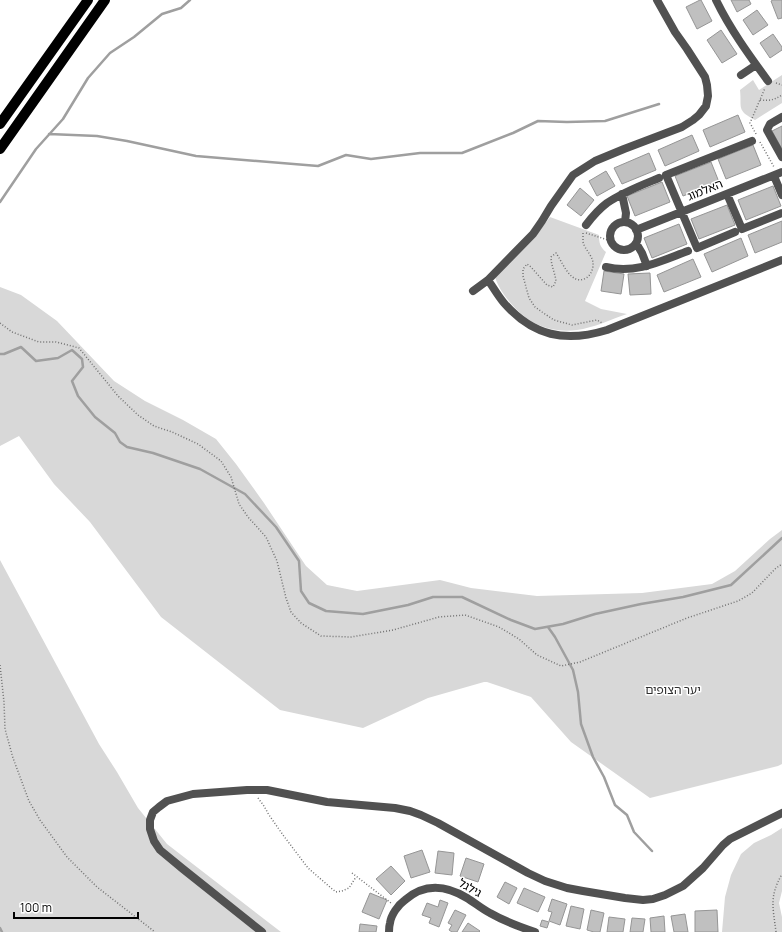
<svg xmlns="http://www.w3.org/2000/svg" width="782" height="932" font-family="Manrope,'Noto Sans Hebrew',sans-serif">
<rect width="100%" height="100%" fill="#fff"/>
<path fill="#d8d8d8" d="M782,75V103L755,120C736,110 742,108 740,90L753,80L759,90Z
M550,217L599,235C599,243 600,247 606,252L585,301L601,309L627,314C612,319 593,328 577,330C553,333 532,326 515,308C507,299 499,290 495,277L540,230Z
M0,287L21,295L57,321L114,381L145,401L183,420L216,439L236,464L264,503L306,566L327,585L357,591L440,580L471,588L537,596L642,593L712,584L735,571L770,539L782,530V764L778,766L650,798L571,742L531,697L487,682H484L428,698L363,728L280,710L161,617L90,522L54,484L19,436L0,446Z
M0,560L99,744L117,772L138,808L167,844L281,932H0Z
M782,828V891L779,903L782,917V932H722L725,897L731,875L741,854L754,843L771,835Z"/>
<g fill="none" stroke-linecap="round" stroke-linejoin="round">
<path stroke="#9f9f9f" stroke-width="2.5" d="M49,134L97,136L127,141L196,156L318,166L346,155L371,159L420,153H462L513,133L538,121L567,122L605,121L659,104
M0,202L36,149L63,119L88,78L110,53L134,37L162,14L181,8L190,0
M0,354H4L21,347L36,361L58,358L72,350L82,359L83,367L72,381L78,396L95,417L115,433L120,442L127,447L153,453L200,469L245,494L276,527L299,561L301,591L309,603L326,611L363,614L408,605L433,597H462L511,620L535,629L563,624L595,614L641,604L683,597L731,585L782,538
M548,627L555,637L573,670L578,692L581,724L593,757L604,777L615,805L627,815L634,832L652,851
M0,928L2,932"/>
</g>
<path fill="#c0c0c0" stroke="#959595" d="M700,0H701L712,21L697,29L686,7Z
M731,0H749L751,4L737,12Z
M773,0H782V18L778,19L771,1Z
M757,10L768,25L753,35L743,20Z
M721,30L737,54L722,63L707,40Z
M773,34L782,47V50L770,58L760,43Z
M738,115L745,132L710,147L703,130Z
M782,126V149L772,131Z
M692,135L699,151L665,166L658,150Z
M753,145L761,165L726,179L718,159Z
M649,153L656,170L622,184L614,168Z
M711,162L719,182L683,196L675,176Z
M606,171L615,186L597,196L589,181Z
M662,182L670,202L635,216L627,196Z
M773,186L781,206L746,220L738,200Z
M580,188L594,200L581,216L567,205Z
M727,205L735,225L699,239L691,219Z
M782,221V242L755,253L748,235Z
M679,224L687,244L652,258L644,238Z
M741,238L748,256L712,272L704,254Z
M693,259L701,277L664,292L657,275Z
M604,271L624,274L621,294L601,291Z
M650,273L651,294L630,295L628,274Z
M422,850L430,872L411,878L404,856Z
M438,851L454,853L452,875L435,873Z
M466,858L484,864L478,882L460,876Z
M391,866L405,881L391,895L376,879Z
M505,882L517,888L509,904L497,897Z
M524,888L545,897L538,912L517,903Z
M370,893L387,900L379,919L362,912Z
M552,899L567,904L560,925L549,921L552,912L548,911Z
M440,900L448,903L439,927L429,923L431,918L422,915L427,903L438,907Z
M571,906L584,909L580,929L566,926Z
M455,910L466,915L457,932H452L449,930L452,925L448,923Z
M591,910L604,913L600,932H594L587,930Z
M717,910L718,932H695V911Z
M685,914L688,932H674L671,916Z
M664,916L665,932H651L650,918Z
M609,917L625,919L623,932H607Z
M632,918L645,919L643,932H630Z
M542,920L549,922L547,928L540,926Z
M468,923L480,931L479,932H462Z
M360,924L377,926L376,932H359Z"/>
<g fill="none" stroke-linecap="round" stroke-linejoin="round">
<path stroke="#737373" stroke-width="1.5" stroke-dasharray="1 2" stroke-linecap="butt" d="M776,83L782,85
M760,100C769,101 774,100 782,95
M756,134L750,123L765,88
M760,142L774,167
M583,233C583,236 583,239 583,242C585,250 594,257 593,265C593,270 590,276 586,278C571,287 562,261 556,253L551,257C551,265 555,273 556,281L553,287L547,285L531,267L527,264L523,269V276L529,298L535,307L542,312L554,320L572,325L597,320L602,323
M586,233L611,241
M0,323L12,332L39,342H56L79,348L118,396L138,415L154,426L172,432L198,444L221,461L231,477L239,504L248,517L266,537L277,561L286,598L291,612L301,623L321,636L351,637L393,630L439,617L465,615L499,627L519,639L537,655L561,666L580,662L687,618L738,601L752,593L775,569L782,564
M0,665L4,702L5,729L13,758L29,801L40,820L67,857L97,887L155,932
M258,798L264,806L269,815L283,835L308,868L331,888L336,892L342,891L349,888L356,877
M352,873L391,903
M776,932C773,907 769,897 782,874"/>
<path stroke="#515151" stroke-width="8" d="M716,0C730,29 749,55 768,81
M741,75L756,65
M782,117L770,124L767,130L782,157
M774,176L782,195
M622,194L626,213L625,222
M727,194L742,229L782,213
M610 236a14 14 0 1 1 28 0a14 14 0 1 1-28 0Z
M586,225C592,217 599,209 607,203C623,192 642,185 659,178
M636,230L782,172
M735,232L697,248L666,175L752,141
M636,243L642,253L647,266
M606,267C636,274 661,261 688,251
M488,280C493,287 498,296 504,303C533,336 565,343 607,330L782,260
M473,291L488,280L533,234L542,221L551,206L573,175L595,161L624,149L682,127L693,120L699,115L706,106L708,96L707,85L705,77L687,49L675,32L657,0
M262,932L183,869L160,850L154,841L150,829V820L153,812L159,807L167,801L193,794L247,790H267L327,802L395,808L410,811L421,815L438,823L528,873L545,881L567,888L583,891L625,898L643,900L653,899L665,895L683,886L703,868L723,845L730,839L782,813
M389,932C389,929 389,926 390,923C391,915 398,905 405,900C424,883 446,885 467,898C475,903 482,909 490,913C504,921 520,927 535,932"/>
<path stroke="#000" stroke-width="10" d="M0,124L88,0
M0,149L105,0"/>
</g>
<g text-anchor="middle" stroke-width="3" stroke-linejoin="round" paint-order="stroke">
<g font-size="12" fill="#000" stroke="#fff">
<text transform="translate(705 190) rotate(-22)" y="4">האלמוג</text>
<text transform="translate(470 888) rotate(29)" y="4">גילגל</text>
</g>
<g font-size="12" fill="#2f2f2f" stroke="#fff">
<text x="673" y="694">יער הצופים</text>
</g>
</g>
<path d="M14 912v6h124v-6" fill="none" stroke="#000000" stroke-width="2"/>
<text x="20" y="912" font-size="12" fill="#000000" stroke="#ffffff" stroke-width="3" paint-order="stroke">100 m</text>
</svg>
